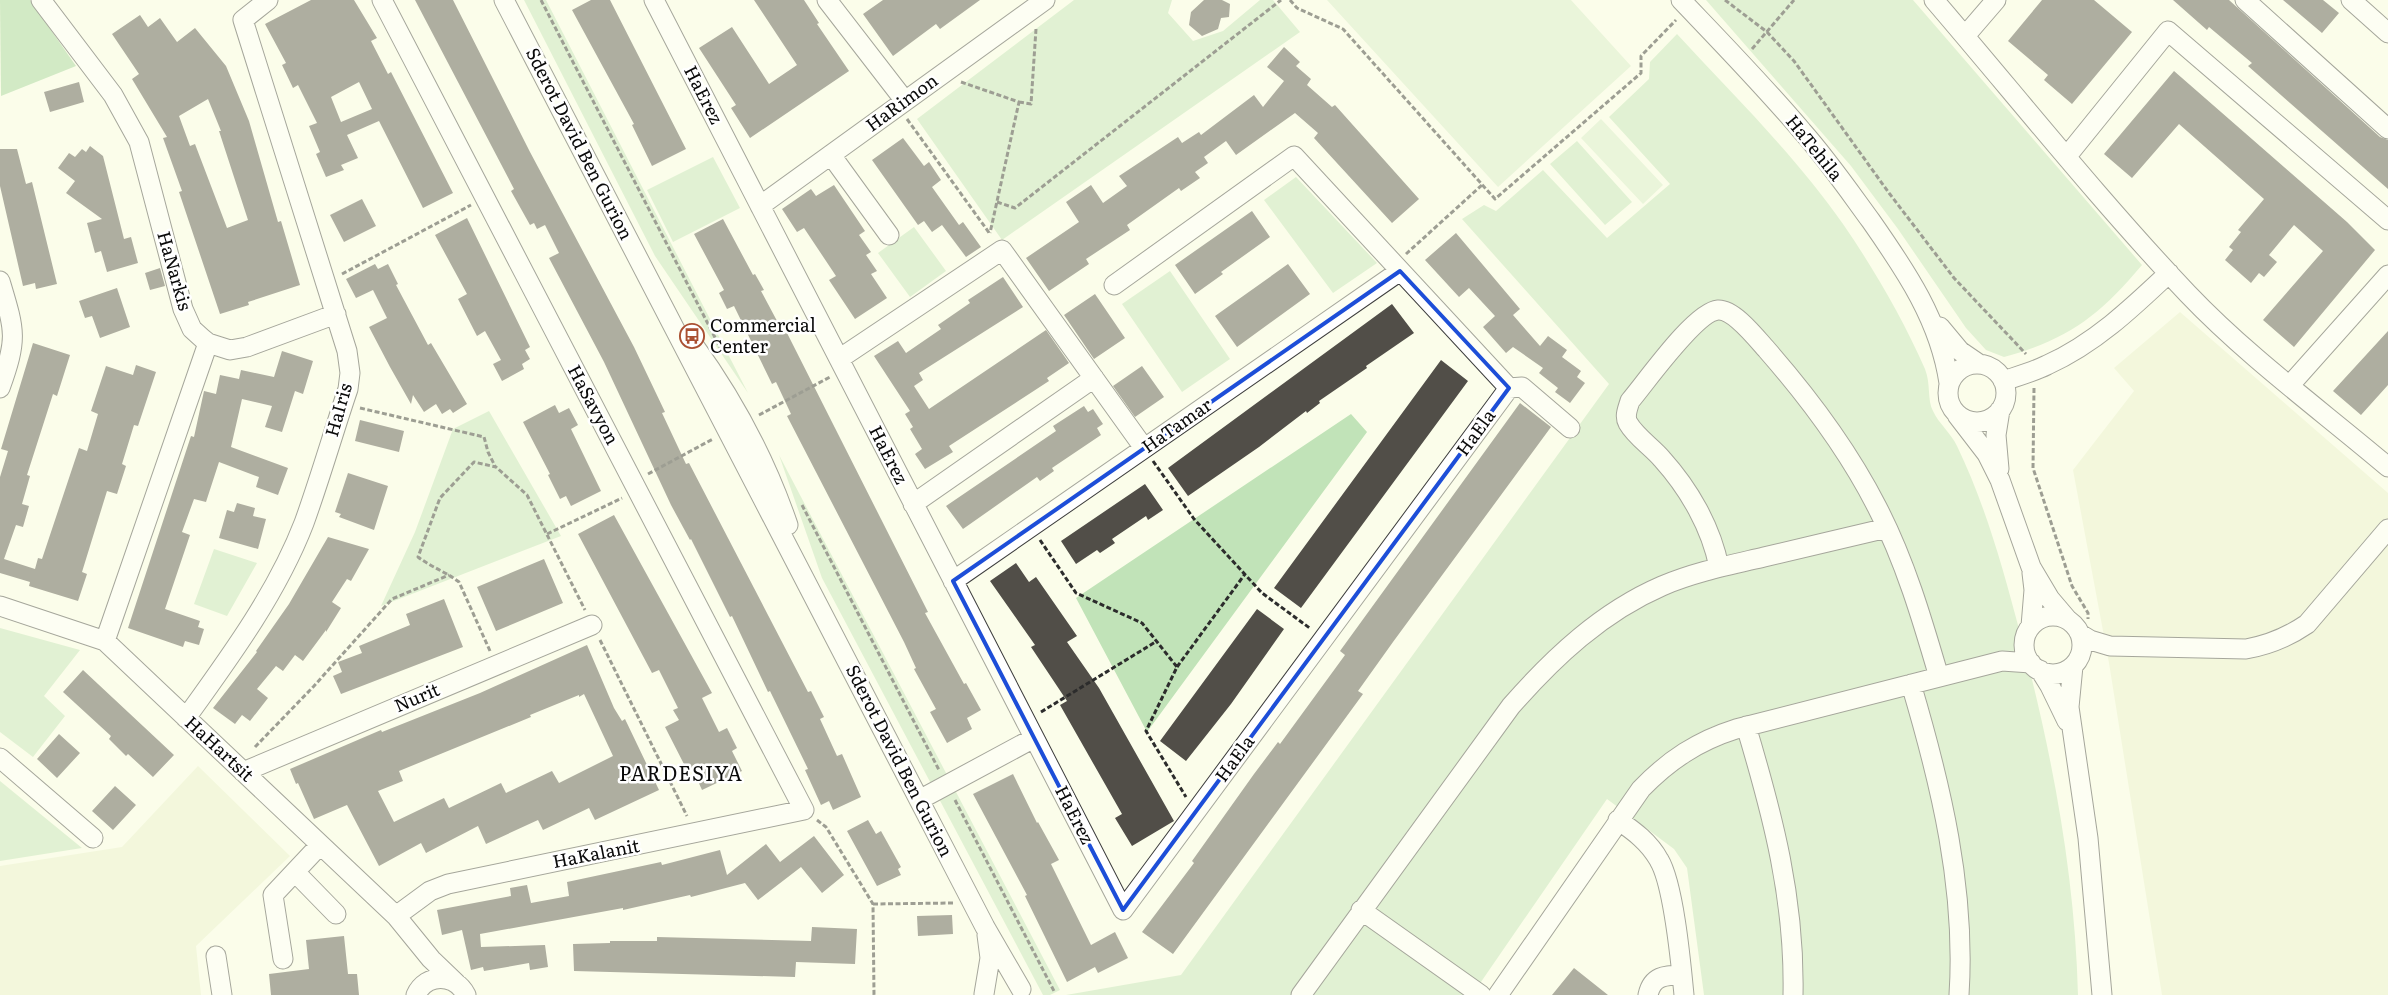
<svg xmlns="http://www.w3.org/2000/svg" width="2388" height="995" font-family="Literata,serif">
<rect width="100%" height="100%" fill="#fbfdea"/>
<path fill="#e8f0cd" d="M2180,312L2388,493V995H2162L2109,663L2073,470L2134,391L2114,368Z
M198,766L290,856L196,946L201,995H0V866L122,847Z"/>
<path fill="#c1e3b8" d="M524,0H546L748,393L655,256Z
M1074,0H1172L1168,13L1193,41L1223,31L1260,0H1273L1300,32L1002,240L917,119Z
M1706,0H1913L2142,265C2099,316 2069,339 2004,357L1986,350L1966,328L1898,229L1851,166Z
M1677,34C1734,96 1795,155 1843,224C1874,269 1903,319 1925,369C1931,384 1927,400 1933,411C1939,424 1951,433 1957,446C1985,504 2003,568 2019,629C2051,748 2075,872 2078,995H1704L1687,868L1674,849L1607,799L1472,995H1066L1181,975L1609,384L1462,219L1484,205L1496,211L1543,170L1607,238L1670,184L1609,117L1649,79L1650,62Z
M1577,141L1632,202L1605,225L1550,164Z
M713,157L740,208L673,242L647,190Z
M1296,177L1377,263L1333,293L1264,200Z
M914,227L946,271L910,297L878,253Z
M1170,271L1230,359L1182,392L1122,304Z
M489,411L561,536L381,606L415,532L453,429Z
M1351,414L1367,432L1147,732L1076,598Z
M779,455L1060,990L1050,995H1043L822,578Z
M214,549L257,563L227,616L194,604Z
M0,628L80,650L44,696L65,716L33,757L0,732Z
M0,781L82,848L0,861Z"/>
<path fill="#a1d299" d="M0,0H30L76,66L1,96Z"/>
<path fill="#d5ebc8" d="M1327,0H1571L1631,66L1498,187Z
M1601,119L1663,185L1643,204L1581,138Z"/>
<path fill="#514e48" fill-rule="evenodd" d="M311,0H354L377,38L371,41L388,74L391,72L453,193L423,208L379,121L347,135L358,158L341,165L344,170L326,177L316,154L320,152L309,126L317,123L298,85L293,88L282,65L286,63L265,24ZM359,82L372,109L341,122L331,97Z
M415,0H453L530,152L634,347L665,412L662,413L686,464L689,463L808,692L811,691L824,717L820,719L837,756L842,754L861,797L833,810L829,801L821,805L805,770L808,769L770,691L768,692L732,616L730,617L691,539L690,540L671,505L604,362L549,258L559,253L545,225L537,229L534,223L530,225L511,191L514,189Z
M591,0H610L686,149L652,166L632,125L634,124L572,10Z
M754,0H804L819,23L817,24L849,71L750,138L731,108L736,105L699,48L732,27L769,84L797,65Z
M883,0H980L940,29L936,24L893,56L863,14Z
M1204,0H1222L1230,4L1229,17L1221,18L1218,29L1202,36L1189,25L1191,12Z
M2042,0H2094L2132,32L2072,104L2044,80L2048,75L2008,41Z
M2173,0H2229L2380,137L2388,140V189L2248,66L2252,63L2209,27L2207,30Z
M2283,0H2323L2339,13L2322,33Z
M140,15L148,27L160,18L177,42L195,28L226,66L249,121L278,222L281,221L300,285L248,302L249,305L220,314L179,192L182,191L163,138L167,137L132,79L139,74L112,34ZM208,99L221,131H219L248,220L227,228L195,144L190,146L179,116Z
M1284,47L1300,62L1296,66L1311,79L1307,85L1332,107L1335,105L1419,199L1392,223L1314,138L1318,133L1295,113L1236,155L1226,141L1204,157L1208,163L1195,172L1200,178L1181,191L1179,188L1127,225L1130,230L1086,259L1089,264L1049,291L1026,258L1079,222L1066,202L1091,185L1103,203L1127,186L1119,176L1178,137L1182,143L1199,132L1201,135L1254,95L1263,107L1284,81L1267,67Z
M2174,71L2347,222L2375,250L2294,347L2263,320L2323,251L2294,225L2269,255L2277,262L2264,277L2259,273L2251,283L2225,260L2233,250L2229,247L2241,232L2238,230L2264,199L2179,124L2132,178L2104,154Z
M79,82L84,102L50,112L44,92Z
M903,138L924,166L929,162L941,180L932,187L959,225L963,222L981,247L966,257L942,225L932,232L924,221L918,225L872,160Z
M90,146L103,156L124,239L131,237L138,263L107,272L101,251L95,253L87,223L102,219L66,193L75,181L58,168L69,153L75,157L82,149L86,152Z
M0,149H17L26,184L32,182L57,284L36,289L35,283L23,286L0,186Z
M834,185L865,231L859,235L871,252L866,255L877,271L871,274L887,298L855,319L829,280L836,276L804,228L797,232L782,209L811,189L816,196Z
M362,199L376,226L344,242L330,215Z
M1252,211L1270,237L1221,272L1223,274L1195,294L1175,265Z
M467,218L530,347L525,350L530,359L522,364L524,369L502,381L493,364L501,360L485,331L477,336L458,299L467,294L435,235Z
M723,219L753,275L755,274L764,290L761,291L784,334L787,333L928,612L925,613L964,684L966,683L981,710L967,718L972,729L947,743L930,712L936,709L914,669L916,668L904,642L787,416L791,414L776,382L772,384L734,306L727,309L719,293L724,290L694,234Z
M1456,233L1520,309L1513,315L1540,346L1548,336L1567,350L1562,357L1581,371L1577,377L1585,383L1570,403L1555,392L1558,388L1539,373L1543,368L1513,347L1506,353L1483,327L1495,316L1469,288L1459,297L1425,260Z
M375,264L378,269L388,264L398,284L396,285L428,345L431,343L467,404L453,413L450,409L442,414L436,404L424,412L413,395L411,404L390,367L369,327L387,318L373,290L356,298L346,279Z
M1288,264L1310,294L1237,347L1215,316Z
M160,268L165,286L150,290L145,273Z
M1003,277L1023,307L919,373L923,380L914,386L929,409L1046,330L1069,363L1047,378L1049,381L949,446L953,452L925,469L915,454L922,449L910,429L913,427L905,414L910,411L874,356L898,341L906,353L941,329L938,325L970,303L968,300Z
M117,288L130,327L100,338L92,316L85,318L79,301Z
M1095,294L1125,338L1094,359L1064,315Z
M1392,304L1414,333L1366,366L1367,368L1319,401L1320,403L1307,413L1306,411L1259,447L1188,496L1168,468Z
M2388,331V385L2361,415L2333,391Z
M33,343L70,355L57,396L53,394L27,475L30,476L22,504L29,506L23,527L16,525L4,559L35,569L38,558L42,559L79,448L87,451L98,414L91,411L106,366L133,375L136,365L156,372L138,426L134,425L122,464L126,466L117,494L107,491L82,572L87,574L78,601L29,586L30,582L0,573V477L8,451L1,449Z
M282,351L313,361L303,394L295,391L282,432L265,427L272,406L242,399L231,447L288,468L278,495L256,487L259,477L219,462L206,502L194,499L182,532L190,535L165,609L200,621L198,627L204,629L199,645L185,641L183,647L128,628L191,436L194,437L204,391L216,394L220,375L239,379L241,370L274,377Z
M1441,360L1468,381L1301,608L1274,588Z
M1142,366L1164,397L1135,417L1113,386Z
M1520,403L1551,427L1393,642L1358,691L1363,694L1173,954L1142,932L1194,863L1192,861L1254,774L1278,742L1280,744L1345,655L1340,651Z
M555,405L559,413L569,408L578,425L571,429L601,491L571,506L566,496L560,499L548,475L550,474L523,422Z
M1084,406L1088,412L1093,409L1103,424L1097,428L1101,435L1052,468L1054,471L1040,481L1037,477L963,529L946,506L1056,431L1053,426Z
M360,420L404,431L399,452L355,441Z
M348,473L388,486L374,530L339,517L341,514L335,512Z
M1145,484L1163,510L1148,520L1146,516L1112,539L1115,543L1100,553L1097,550L1076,564L1061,541Z
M237,503L255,508L253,516L266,519L258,549L219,538L227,510L234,512Z
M614,515L712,693L702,698L719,732L727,728L737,748L732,751L742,771L702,790L692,768L687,770L665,727L679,720L673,710L678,708L659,670L652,673L578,534Z
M328,537L369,549L351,581L347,579L332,602L341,608L326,632V630L303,661L295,655L283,671L276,666L257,689L268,698L250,721L242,715L235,724L213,708L257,652L256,651L289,604Z
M544,559L563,603L496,631L477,587Z
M1016,563L1029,582L1036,577L1077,636L1067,642L1099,688L1174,821L1132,846L1115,818L1122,814L1060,705L1067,701L1031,647L1035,645L990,581Z
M444,599L463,647L341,694L333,676L342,672L338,662L362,653L359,646L410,625L406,614Z
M1257,609L1284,629L1231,704L1186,761L1160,741Z
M587,645L614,708L622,721L625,719L659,790L595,820L589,808L543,830L538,820L486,844L478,826L426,853L421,843L379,866L347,805L314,819L298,783L296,784L290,769L381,730L382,732L480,693ZM584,694L613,756L559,783L552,771L506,793L501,783L449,808L444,798L394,822L378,791L403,781L399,771L531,717L530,715L579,695V697Z
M83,670L174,755L153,777L128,754L126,756L109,739L111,736L63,692Z
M59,734L80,753L57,778L37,759Z
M1013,774L1037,823L1038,822L1059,860L1051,864L1091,945L1115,932L1128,958L1098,973L1095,967L1067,982L1025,896L1027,895L973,794Z
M115,786L136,805L113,830L92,811Z
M868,820L876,834L881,831L901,867L898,869L901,875L877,886L847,831Z
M814,836L844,875L822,893L801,867L758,900L745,883L691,897L690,895L623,910V908L480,934L481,947L545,945L548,967L530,970L529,963L484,971L483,967L471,970L462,930L442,935L437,910L511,896L510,888L527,885L531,903L569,896L567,882L661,862L662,865L720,850L727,875L766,844L780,862Z
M952,915L953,934L918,936L917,916Z
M812,927L857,929L855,964L796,962L795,977L574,971L573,944L610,943V941H657V937L811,941Z
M344,936L348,974H357L359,995H271L269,974L309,969L306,940Z
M1574,968L1608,995H1552Z"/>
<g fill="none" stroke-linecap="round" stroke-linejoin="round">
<defs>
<path id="minor" d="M41,0L113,95L139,142L183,309L192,329L203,339L208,343L230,350L247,347L336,314
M382,0L804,810L448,884L430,891L396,916
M504,0L985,927L1021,989
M654,0L1123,910L1509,388L1294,156L1114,285
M827,0L905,101
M1681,0C1722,43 1764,86 1802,131C1827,159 1849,191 1871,221C1906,271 1940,321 1949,383
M1934,0C2018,98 2099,200 2188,294C2248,357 2322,411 2388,467
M2245,0L2388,129
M2351,0L2388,33
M1965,36L1996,0
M831,155L889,235
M2067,156L2168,31L2388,220
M760,206L1045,0
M0,281C15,331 18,338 0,388
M1940,327L1960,351L1979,364
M693,344C733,399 766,461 788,525
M839,359L1002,250L1144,448
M1948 393a29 29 0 1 1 58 0a29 29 0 1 1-58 0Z
M2003,381C2018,376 2033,372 2047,365C2094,344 2132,308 2169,273
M2290,385L2388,275
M1509,388L1522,387L1570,428
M1957,415L1987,454L2000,480L2031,567L2050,599L2067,619
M1999,469L1996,435L2000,410
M913,504L1094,378
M1719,567C1711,527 1689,489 1662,459C1652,447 1636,437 1628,423C1624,416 1628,408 1630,401C1647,381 1695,312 1718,310C1734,309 1757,339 1767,350C1809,398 1848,450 1877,507C1905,561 1922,619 1939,677
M953,581L1400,271
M0,606L105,641L396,916L431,959L456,983
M2024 645a29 29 0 1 1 58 0a29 29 0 1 1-58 0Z
M2031,626L2034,590L2032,573
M2080,634L2090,640L2110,646L2246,649C2269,645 2288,637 2307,624L2388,529
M105,641L208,343
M2073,666L2069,707L2088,838L2102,995
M2040,670L2050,686L2067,721
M1911,684C1941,785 1966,889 1959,995
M186,718C230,657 277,593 304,523C320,479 333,433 348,389L350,373L347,351L243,20L268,0
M1746,726C1773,816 1795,900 1793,995
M0,758L93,838
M243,772L592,625
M919,800L1034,738
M1618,820C1634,831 1649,842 1659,860C1674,885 1681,964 1684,995
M295,872L336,914
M1361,910L1481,995
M216,956L222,995
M283,959L273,895L320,845
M984,994L990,958L987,935
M416,995C426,973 455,973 466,995
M1301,995L1511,706C1554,657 1602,612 1662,586C1695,572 1730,565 1764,557C1805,547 1846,538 1887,528
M1498,995L1641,789C1669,760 1698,741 1736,729L2002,661L2031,663
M1648,995C1652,976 1665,975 1682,975"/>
</defs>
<use href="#minor" stroke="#3d3d3d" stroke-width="21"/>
<path stroke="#2c2c2c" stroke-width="3" stroke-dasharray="5 2.5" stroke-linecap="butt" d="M541,0L723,353
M1290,0L1297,8L1343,29L1495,199L1641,73V56L1676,20
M1725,0L1767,32L1794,61L1889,193L1954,278L2026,354
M1752,49L1794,0
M961,82L1019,102L990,233
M1019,102L1031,104L1036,29
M907,119L990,234
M997,202L1015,208L1281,0
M1406,254L1482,185
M342,274L471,205
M2034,388L2033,468L2072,586L2088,613V619
M360,408L484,437L488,452L495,466
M759,415L830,377
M1153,461L1194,519L1262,593L1311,629
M648,474L713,439
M802,505L939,770
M547,534L622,498
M1040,540L1076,593L1142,623L1177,667L1146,731L1186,797
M600,640L687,816
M490,651L459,582C446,572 431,567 418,557L440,498L474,462L496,467L527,495L585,610
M1177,667L1245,574
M1041,712L1157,641
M255,747L314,686L392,599L449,575
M955,800L1055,993
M817,820L826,827L873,904L874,995
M873,904L953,903"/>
<use href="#minor" stroke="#fff" stroke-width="19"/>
</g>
<path d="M0 0H2388V995H0ZM1400,271L1509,388L1123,910L953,581Z" fill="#fbfdea" fill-opacity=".55" fill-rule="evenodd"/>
<path fill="none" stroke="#1d4ed8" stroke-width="4" stroke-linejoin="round" d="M1400,271L1509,388L1123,910L953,581Z"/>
<defs>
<symbol id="bus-ring" viewBox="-11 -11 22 22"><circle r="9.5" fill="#fff" stroke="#aa5032" stroke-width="1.5"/><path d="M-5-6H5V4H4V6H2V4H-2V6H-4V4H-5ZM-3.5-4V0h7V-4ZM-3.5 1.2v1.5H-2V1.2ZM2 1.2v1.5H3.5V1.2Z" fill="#aa5032"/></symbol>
</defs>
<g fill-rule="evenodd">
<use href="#bus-ring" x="678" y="322" width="28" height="28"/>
</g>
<g text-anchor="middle" stroke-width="5" stroke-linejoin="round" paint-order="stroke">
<g font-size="18" fill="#0a0a0a" stroke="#fff">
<text transform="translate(703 95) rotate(63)" y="6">HaErez</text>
<text transform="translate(902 103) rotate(-36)" y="6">HaRimon</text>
<text transform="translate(579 144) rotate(63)" y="6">Sderot David Ben Gurion</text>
<text transform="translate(1814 148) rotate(51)" y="6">HaTehila</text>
<text transform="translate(174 271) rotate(74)" y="6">HaNarkis</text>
<text transform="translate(593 405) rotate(62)" y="6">HaSavyon</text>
<text transform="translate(339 410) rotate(-74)" y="6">HaIris</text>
<text transform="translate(1177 426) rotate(-35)" y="6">HaTamar</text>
<text transform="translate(1476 433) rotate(-54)" y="6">HaEla</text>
<text transform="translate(888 455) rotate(63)" y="6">HaErez</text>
<text transform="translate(417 698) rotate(-23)" y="6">Nurit</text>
<text transform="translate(219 749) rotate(43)" y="6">HaHartsit</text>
<text transform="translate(1235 759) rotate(-54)" y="6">HaEla</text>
<text transform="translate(899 761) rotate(63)" y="6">Sderot David Ben Gurion</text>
<text transform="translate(1074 815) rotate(63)" y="6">HaErez</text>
<text transform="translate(596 854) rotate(-11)" y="6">HaKalanit</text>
</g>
<g font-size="18" fill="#0a0a0a" stroke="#fff" text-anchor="start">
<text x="710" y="332">Commercial<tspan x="710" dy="21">Center</tspan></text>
</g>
<g font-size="20" letter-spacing="1" fill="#0a0a0a" stroke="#fff">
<text x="681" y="781">PARDESIYA</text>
</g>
</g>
</svg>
